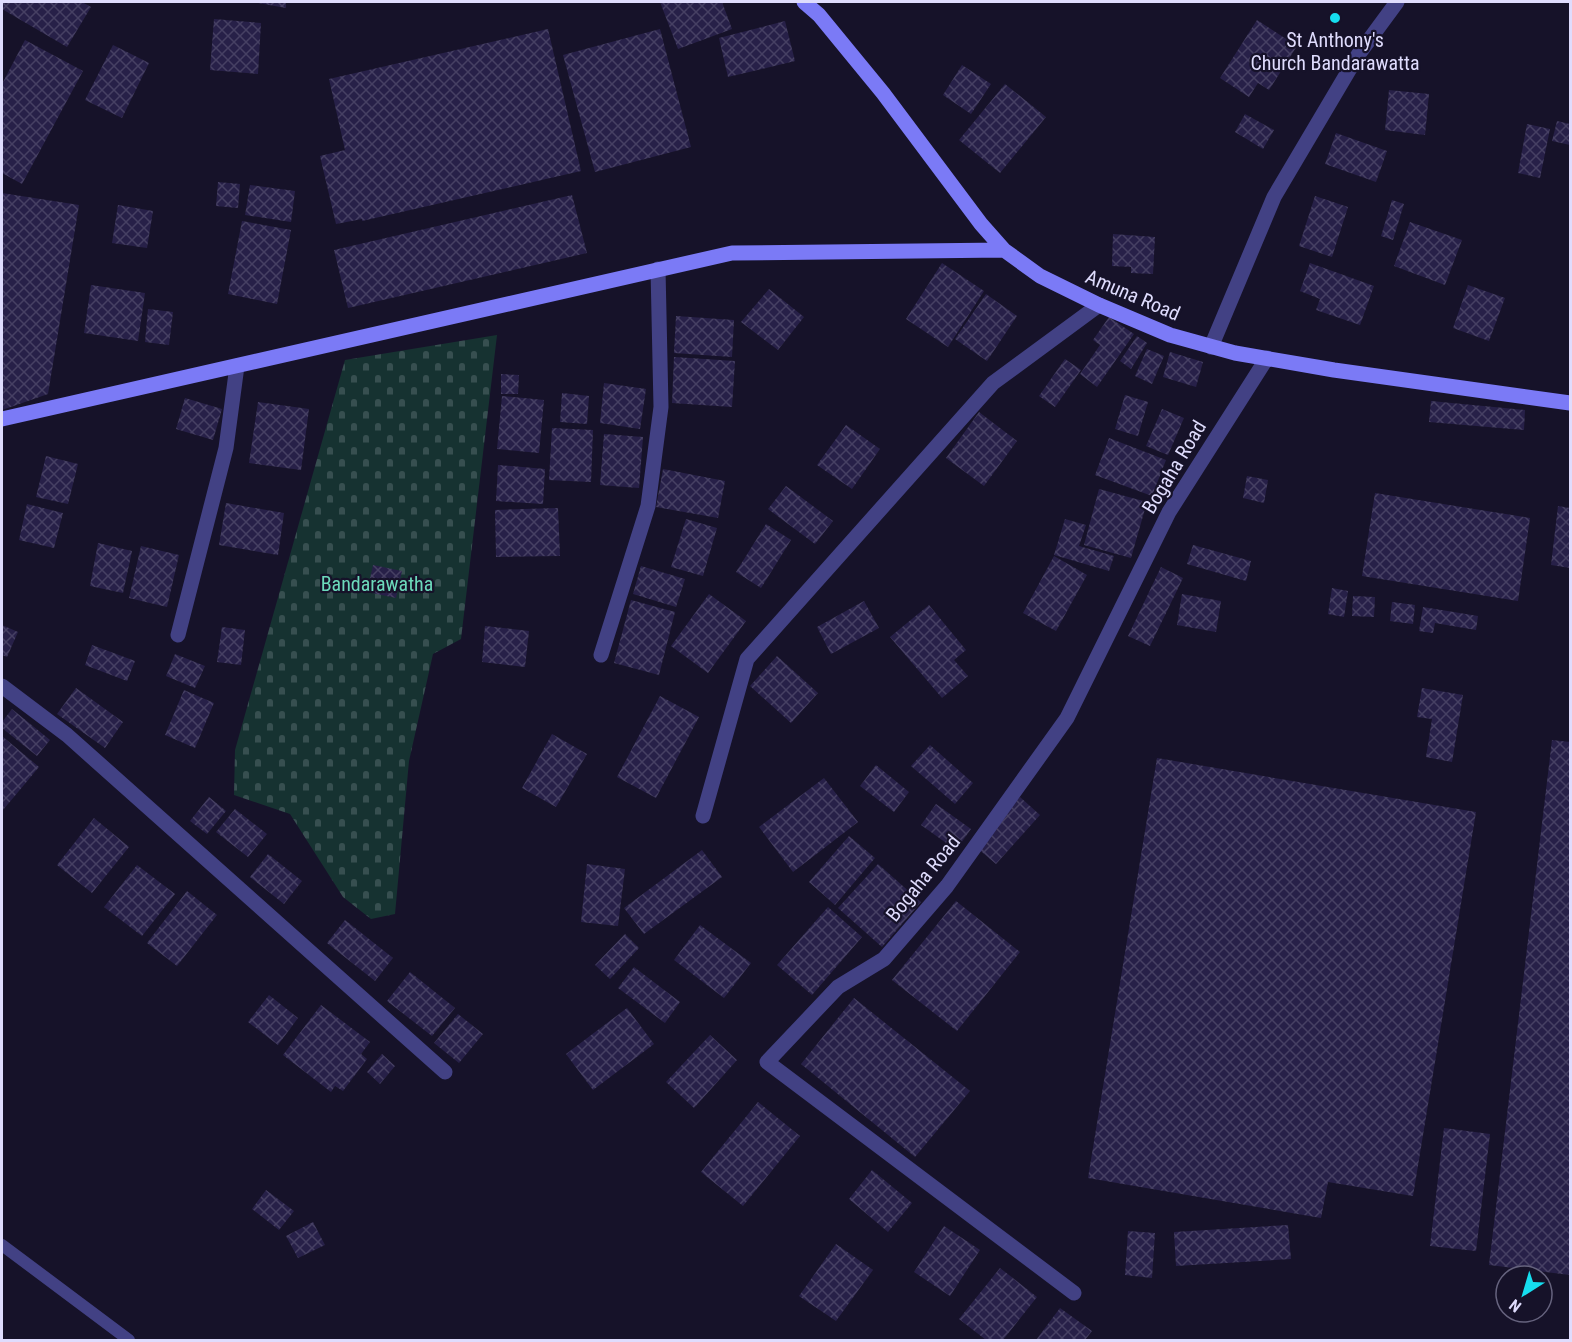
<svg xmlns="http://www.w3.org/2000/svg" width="1572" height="1342" font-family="'Roboto Condensed',sans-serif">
<defs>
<pattern id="cemetery-stones" width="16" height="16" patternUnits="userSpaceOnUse" patternTransform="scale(1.5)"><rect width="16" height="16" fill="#163231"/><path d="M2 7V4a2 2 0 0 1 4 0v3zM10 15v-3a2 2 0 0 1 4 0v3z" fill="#374f50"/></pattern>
<pattern id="building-cross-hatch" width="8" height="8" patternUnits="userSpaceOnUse" patternTransform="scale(1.5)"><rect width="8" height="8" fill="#272048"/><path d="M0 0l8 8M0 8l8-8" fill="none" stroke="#464063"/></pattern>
</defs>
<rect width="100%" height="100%" fill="#161229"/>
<path fill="url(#cemetery-stones)" d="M497,335L461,639L433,654L409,761L395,914L371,919L343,897L290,814L234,795L235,750L345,360Z"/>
<path fill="url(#building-cross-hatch)" d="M2,2H82L91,7L67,47L2,9Z
M253,2H286V8Z
M660,2H722L732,29L678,49Z
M214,19L261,23L258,74L210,70Z
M1257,20L1297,46L1269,90L1258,83L1249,97L1220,78Z
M785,21L795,61L728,77L719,38Z
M548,29L581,171L362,221V219L336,224L320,156L345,150L329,79Z
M660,29L691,147L595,172L563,55Z
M25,40L83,71L22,184L2,173V84Z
M113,45L149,63L122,118L85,100Z
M962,65L991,84L971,114L943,95Z
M1005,84L1046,117L1000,173L959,140Z
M1389,90L1429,94L1425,135L1385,130Z
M1245,114L1274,130L1263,149L1235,132Z
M1557,121L1570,124V145L1552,141Z
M1527,124L1550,129L1540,178L1518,173Z
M1336,133L1387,151L1376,182L1325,164Z
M218,182L240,184L238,208L216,206Z
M250,185L295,191L291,222L245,215Z
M2,193L79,205L48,394L2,410Z
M572,195L587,253L348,308L334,250Z
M1315,196L1348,207L1332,257L1299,246Z
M1392,200L1404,204L1393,240L1381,236Z
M118,205L153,211L147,248L112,243Z
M242,221L291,230L277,304L228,294Z
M1410,222L1462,240L1445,285L1394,266Z
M1113,234L1155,237L1153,274L1131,273V267L1112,266Z
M942,263L984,291L948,347L906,319Z
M1310,263L1374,286L1360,325L1316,310L1320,299L1300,291Z
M91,285L145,293L138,341L84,333Z
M1468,285L1505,298L1489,341L1453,328Z
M769,289L804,317L778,350L741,322Z
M986,294L1017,316L987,361L955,339Z
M148,309L173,312L169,345L145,342Z
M676,316L734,320L732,357L674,353Z
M1109,317L1134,334L1097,387L1080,374L1100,345L1093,340Z
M1137,336L1147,343L1131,369L1120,361Z
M1147,349L1164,356L1152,384L1135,376Z
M1170,352L1203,362L1196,387L1163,377Z
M674,357L735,361L732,407L672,403Z
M1065,359L1081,370L1055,407L1039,396Z
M501,374L519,375L518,394H501Z
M604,383L646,389L640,429L600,423Z
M562,393L589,396L587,424L560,422Z
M1125,395L1148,402L1138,436L1115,429Z
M502,396L544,400L539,453L497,449Z
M185,398L222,409L213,440L176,429Z
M1431,401L1525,410L1524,430L1429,422Z
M258,402L309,409L301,470L249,463Z
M1162,409L1184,418L1168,455L1146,446Z
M979,412L1017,441L984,486L946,458Z
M846,425L880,449L852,489L817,465Z
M552,428L593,430L591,482L549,480Z
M604,434L643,437L639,488L600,485Z
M1109,438L1166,460L1152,496L1095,475Z
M46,456L78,464L68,504L36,497Z
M498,465L545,469L543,504L496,501Z
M663,469L725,481L718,518L656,507Z
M1247,476L1268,480L1264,503L1243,498Z
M786,486L833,521L815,544L768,509Z
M1099,489L1147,502L1131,558L1084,545Z
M1375,493L1530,518L1518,601L1362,576Z
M226,503L284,513L278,555L219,545Z
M27,504L63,513L54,548L19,540Z
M1558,506L1570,508V568L1551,565Z
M558,508L560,556L496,557L495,510Z
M686,519L717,528L703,576L671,567Z
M1065,519L1086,525L1079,546L1114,556L1109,571L1054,555Z
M766,524L791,540L761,588L736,572Z
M98,543L132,551L123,593L90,586Z
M1193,545L1251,561L1246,581L1187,564Z
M141,546L179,555L167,607L129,598Z
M1054,556L1087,575L1056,631L1023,613Z
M373,565L402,571L396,598L367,592Z
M641,566L685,579L676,607L633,594Z
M1161,567L1183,578L1150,646L1128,636Z
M1332,588L1348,591L1344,617L1328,614Z
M709,594L746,621L708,673L671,646Z
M1182,594L1221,601L1216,632L1177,625Z
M1353,596L1375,597L1374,617L1352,616Z
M631,600L675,612L659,675L614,663Z
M864,601L879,628L831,654L817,627Z
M1392,602L1415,605L1413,624L1390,621Z
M929,605L966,650L954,660L968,676L942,698L890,637Z
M1423,607L1478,616L1476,630L1435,623L1433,633L1419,631Z
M2,625L18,632L7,657L2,655Z
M485,626L529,631L525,667L482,662Z
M222,627L245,630L241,665L217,662Z
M92,645L135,661L127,681L85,665Z
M175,654L205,666L195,688L166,676Z
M777,656L818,693L791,723L750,686Z
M76,688L123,722L105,748L57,714Z
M1422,688L1463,695L1452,762L1426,757L1432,719L1417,717Z
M184,690L214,703L195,748L165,735Z
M660,696L699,717L656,798L617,777Z
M12,709L50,740L37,756L2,728V722Z
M552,734L587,754L556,807L522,788Z
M2,736L39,767L3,810L2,809Z
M1552,740L1570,742V1275L1489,1265Z
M930,745L973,783L955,804L911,766Z
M1157,758L1476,812L1413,1196L1328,1182L1321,1218L1088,1178Z
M876,765L909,792L894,812L860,786Z
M824,778L858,822L793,872L759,827Z
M209,797L226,811L207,834L190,821Z
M1020,797L1040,815L996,864L976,847Z
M936,804L971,829L956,850L921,825Z
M235,809L267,834L248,857L216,832Z
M94,818L129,847L92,893L57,865Z
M849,836L875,858L835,905L809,882Z
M702,850L722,877L644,934L624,908Z
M268,854L302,881L284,904L250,877Z
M587,864L625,869L618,926L581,922Z
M878,864L921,902L882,947L838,908Z
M137,865L175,894L142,936L104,907Z
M187,891L217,915L177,966L147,943Z
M956,901L1020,952L957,1031L892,980Z
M828,907L862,937L812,995L777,965Z
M345,920L393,958L375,981L327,943Z
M700,925L751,963L724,998L674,960Z
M625,934L639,948L610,979L595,965Z
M634,967L680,1002L665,1023L618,988Z
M410,972L455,1008L432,1036L387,1001Z
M269,995L298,1018L278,1045L248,1022Z
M854,998L970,1091L915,1157L801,1064Z
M321,1005L370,1042L361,1054L367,1059L343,1091L335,1086L331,1092L283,1055Z
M627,1008L654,1044L593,1090L566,1054Z
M458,1014L483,1034L459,1063L434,1043Z
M710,1035L737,1060L694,1108L666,1082Z
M382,1054L395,1066L380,1084L367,1072Z
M758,1102L800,1136L743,1206L701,1172Z
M1444,1128L1490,1134L1476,1251L1430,1246Z
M872,1170L912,1203L888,1232L849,1199Z
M266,1190L294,1211L279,1230L252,1209Z
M313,1222L325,1245L298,1258L286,1236Z
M1288,1225L1291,1259L1176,1266L1174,1232Z
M944,1226L980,1250L950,1296L914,1272Z
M1128,1231L1155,1233L1152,1278L1125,1275Z
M836,1244L873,1270L836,1321L799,1296Z
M1000,1268L1037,1297L1003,1340H986L959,1319Z
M1060,1308L1092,1331L1085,1340H1036Z"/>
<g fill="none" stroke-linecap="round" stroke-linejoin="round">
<path stroke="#424184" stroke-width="12" d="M2,1245L129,1340"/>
<path stroke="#424184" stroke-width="15" d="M1211,347L1274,197L1358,55L1397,2
M178,635L226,448L237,366
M601,655L648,506L661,407L658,269
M2,686L67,735L445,1072
M703,816L747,659L993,383L1099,305
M1074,1293L767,1062L838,987L884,959L947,886L1067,718L1169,512L1267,358"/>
<path stroke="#7b7af6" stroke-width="15" d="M804,2L819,15L883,93L981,224L1004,250L1040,276L1099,305L1170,335L1235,353L1334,370L1570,403
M2,419L732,253L1004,250"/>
</g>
<circle fill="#16ddef" stroke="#161229" stroke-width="2" cx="1335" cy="18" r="6"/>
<g text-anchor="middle" stroke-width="4.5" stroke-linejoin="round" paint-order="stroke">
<g font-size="20" fill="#dfdcfd" stroke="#161229">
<text x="1335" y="47">St Anthony's<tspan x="1335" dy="23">Church Bandarawatta</tspan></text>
</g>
<g font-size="20" fill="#dfdcfd" stroke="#161229">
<text transform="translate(1133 295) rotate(23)" y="7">Amuna Road</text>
<text transform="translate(1174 467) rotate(-59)" y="7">Bogaha Road</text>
<text transform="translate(923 878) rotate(-51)" y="7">Bogaha Road</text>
</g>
<g font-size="20" fill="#6cd9bb" stroke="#161229">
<text x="377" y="591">Bandarawatha</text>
</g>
</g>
<rect width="1572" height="1342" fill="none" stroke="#dfdcfd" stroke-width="6"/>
<g transform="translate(1524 1294) rotate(217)"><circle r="28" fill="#161229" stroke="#66637e" stroke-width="1.5"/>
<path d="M0-4.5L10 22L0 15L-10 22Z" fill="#16ddef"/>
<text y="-9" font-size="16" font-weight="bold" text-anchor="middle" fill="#dfdcfd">N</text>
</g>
</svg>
